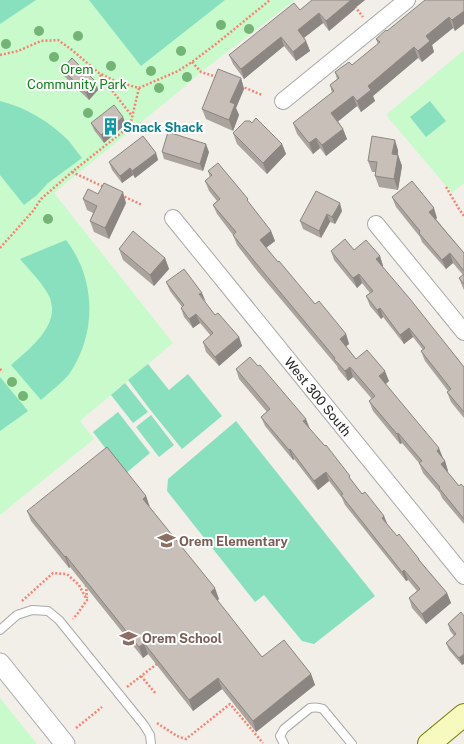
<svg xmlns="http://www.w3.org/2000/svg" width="464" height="744" font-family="'Public Sans',sans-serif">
<rect width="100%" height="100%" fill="#f2efe9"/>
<path fill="#c8facc" d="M0,0H295L201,72L177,93L54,193L173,343L80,421L94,439L0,515Z
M464,50V183L452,193L386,115Z
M0,698L37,744H0Z"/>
<path fill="#88e0be" d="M0,0H36L0,24Z
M89,0H225L141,66Z
M0,101C25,107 50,122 68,140C73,146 77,152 82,158L48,183L37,195L24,205L0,175Z
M430,101L446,121L426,137L410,117Z
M66,240C96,279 97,332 70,373C62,383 50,392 41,400L11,365C27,351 54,330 52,307C51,304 51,301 50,298C43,283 30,271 20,259Z
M148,364L169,390L188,374L222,416L182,449L148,407L128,380Z
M0,377L28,411L0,431Z
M125,383L148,412L133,423L111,395Z
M118,412L150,453L125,474L93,432Z
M151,415L174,445L159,457L136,427Z
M236,421L375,596L314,644L302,641L264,595L255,602L167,491L168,479Z"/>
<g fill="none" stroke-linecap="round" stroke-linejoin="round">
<defs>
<path id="service" d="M0,630L17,615L32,610L48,611L59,620L144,725L150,735L151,744
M284,744L280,736L284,729L310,708C315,707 318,707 323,709L352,744"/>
<g id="minor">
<path d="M283,101L407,0"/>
<path id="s1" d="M173,218L464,576"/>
<path d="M376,224L464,332"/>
</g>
<path id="tertiary" d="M0,663L65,744"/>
<path id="secondary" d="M429,744L464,715"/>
</defs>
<use href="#service" stroke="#a9a9a9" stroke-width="10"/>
<use href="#minor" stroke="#a9a9a9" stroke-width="18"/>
<use href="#tertiary" stroke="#a9a9a9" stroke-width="21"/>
<use href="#secondary" stroke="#707d05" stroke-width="24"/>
<path stroke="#fa8072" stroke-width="2.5" stroke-dasharray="2 2" stroke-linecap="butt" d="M350,0L363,17
M0,55L18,51L41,41L58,40L72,50L99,73L117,82L139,88L178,71L192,62L216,44L270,0
M192,62L201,72L217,77
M100,75L132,116
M241,86L262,95
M72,172L104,187
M446,187L459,209L464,216
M121,195L142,205
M0,248L33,211L41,199L72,172L130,126L139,88
M0,369L3,372
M86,585L87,598
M22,601L53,573L66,574L68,575L79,585L87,600L78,613L73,619
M141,676L156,694
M127,687L158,663
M157,723L177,736L186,739L230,704L263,743
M76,728L102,707"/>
<use href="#service" stroke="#fff" stroke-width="8"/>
<use href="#minor" stroke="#fff" stroke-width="16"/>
<use href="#tertiary" stroke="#fff" stroke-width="19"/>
<use href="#secondary" stroke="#f7fabf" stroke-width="22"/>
</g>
<g fill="#74b475">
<circle cx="221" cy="25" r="5"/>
<circle cx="249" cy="29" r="5"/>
<circle cx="39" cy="31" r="5"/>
<circle cx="78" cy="36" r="5"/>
<circle cx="6" cy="44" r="5"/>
<circle cx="181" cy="51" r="5"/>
<circle cx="54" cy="57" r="5"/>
<circle cx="111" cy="66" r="5"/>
<circle cx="151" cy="71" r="5"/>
<circle cx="187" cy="77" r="5"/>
<circle cx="159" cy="88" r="5"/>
<circle cx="88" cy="113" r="5"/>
<circle cx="48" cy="219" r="5"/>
<circle cx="12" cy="382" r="5"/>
<circle cx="23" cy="396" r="5"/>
</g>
<path fill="#aba49e" d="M312,0H365L355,8V9L329,31L323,23L304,38L306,41L310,51L296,61L284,46L244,79L233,64L229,55L300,10Z
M464,0L455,31L453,28L432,45L434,52L422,62L418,58L373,96L375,101L361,112L357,106L338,121L343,129L347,139L326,156L320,148L313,154L297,134L293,123L332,93L330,85L337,79L335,72L352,65L378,44L376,39L387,31Z
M62,69L96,82L98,90L89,100L64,76Z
M241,78L244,89L236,108L239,115L233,131L206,119L202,109Z
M91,123L126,124L104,143L94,130Z
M233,133L282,144L286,154L267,174L237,144Z
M398,150V155L402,166L398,190L379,187L375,176V172H372L368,161Z
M162,152H209L203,171L164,159Z
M156,153L158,160L135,178L133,175L122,183L112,170L109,162Z
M208,171L250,205L271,231L275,241L266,248L278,262L315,304L346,334L349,344L346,346L356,359L389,381L386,384L443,458L445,461L448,471L447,472L459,486L464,487V524L442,498L440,493L423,473L419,463L402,443L400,444L373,411L369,401L372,399L353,377L348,381L338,369L337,366L258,272L237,245L233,235L217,214L213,205L217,201L209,191L205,181L210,177Z
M98,194L126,203L109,239L94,232L90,221L93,213L87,210L83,199Z
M392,197L437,218L436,219L464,253V290L463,288L459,278L463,275L453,263L446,269L422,242L420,237L396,207Z
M342,211L335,224L330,222L321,238L303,229L300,221Z
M119,249L165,258L169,269L154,286L123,260Z
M354,250L380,256L383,266H382L464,367V418L451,402L447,392L448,391L425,361L421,351L423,350L413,337L404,344L383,317L381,319L370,306L366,296L370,293L362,283L357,288L334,260L331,251Z
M166,282L205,302L215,315L239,337L242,346L219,366L206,352L203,342L211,336L200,323L193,328L184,317L181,308L182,307L170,291Z
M236,369L310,429L362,494L384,516L387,524L397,536L419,559L420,561L447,593L451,603L426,624L412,608L409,598L417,591L408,580L406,581L345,505L342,498L329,481L318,490L294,459L293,460L265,426L261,417L267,412L239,379Z
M146,496L149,506L219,599L217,600L262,657L311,674L315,685L256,732L222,689L193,711L148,654L143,658L70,567L69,568L31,521L27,511Z
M461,612L462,665L449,650L446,643L454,636L450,631L448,624Z"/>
<path fill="#8b8681" d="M351,0H365L355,8V9L329,31L326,21Z
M464,11V24L455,31L452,20Z
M319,13L323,23L301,40L298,30Z
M449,17L453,28L432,45L434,52L422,62L418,51L426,36Z
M281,37L284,46L244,79L241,69Z
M306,41L310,51L296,61L293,52Z
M414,47L418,58L373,96L375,101L361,112L357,101L368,86Z
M241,78L244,89L236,108L239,115L233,131L229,120L230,102Z
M96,82L98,90L89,100L86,93Z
M353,96L357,106L335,124L331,113Z
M123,117L126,124L104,143L101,135Z
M343,129L347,139L326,156L322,145Z
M316,138L320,148L313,154L309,143Z
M395,140L398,150V155L402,166L398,190L394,179L392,154Z
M206,144L209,152L203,171L200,164Z
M282,144L286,154L267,174L263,163Z
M156,153L158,160L135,178L132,171Z
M130,168L133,175L122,183L120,176Z
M123,192L126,203L109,239L105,228Z
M340,203L342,211L335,224L332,217Z
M434,208L437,218L433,222L429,212Z
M327,214L330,222L321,238L319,231Z
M271,231L275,241L263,250L260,240Z
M450,253L453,263L446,269L442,260Z
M380,256L383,266L380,269L376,259Z
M165,258L169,269L154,286L150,275Z
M359,274L362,283L357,288L353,278Z
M202,293L206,302L199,294Z
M380,308L383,317L381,319L377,310Z
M196,314L200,323L193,328L189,319Z
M409,328L413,337L404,344L400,335Z
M346,334L349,344L343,349L340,339Z
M239,337L242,346L219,366L215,357Z
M350,367L353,377L348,381L345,371Z
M385,371L389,381L383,386L379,376Z
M306,419L310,429L303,421Z
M398,433L402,443L400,444L397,434Z
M439,448L443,458L440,461L437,451Z
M290,449L294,459L293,460L289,450Z
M445,461L448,471L445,474L441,464Z
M326,472L329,481L318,490L314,481Z
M146,496L150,507L143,499Z
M384,516L388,526L382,518Z
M66,556L70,567L69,568L65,557Z
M404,570L408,580L406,581L402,572Z
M215,588L219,599L215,603L211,592Z
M447,593L451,603L426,624L422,614Z
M144,643L148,654L143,658L139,647Z
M464,654V664L462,665L459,658Z
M311,674L315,685L256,732L253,721Z
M218,678L222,689L193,711L189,700Z"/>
<path fill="#c7bfb8" stroke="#8b8681" d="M312,0H351L326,21L319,13L298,30L306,41L293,52L281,37L241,69L229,55L294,3L300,10Z
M425,0H464V11L452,20L449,17L426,36L430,41L418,51L414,47L368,86L371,90L357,101L353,96L331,113L343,129L322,145L316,138L309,143L293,123L334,91L330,85L339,78L335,72L349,62L352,65L380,42L376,39L386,30L387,31Z
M72,58L96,82L86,93L62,69Z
M218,69L241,78L230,102L235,104L229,120L202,109Z
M114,105L123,117L101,135L91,123Z
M256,118L282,144L263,163L233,133L245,121H250L252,123Z
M168,132L206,144L200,164L162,152Z
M143,136L156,153L132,171L130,168L120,176L109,162Z
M372,136L395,140L392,154L398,155L394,179L375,176L377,162L368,161Z
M218,163L248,199L247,200L271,231L260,240L278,262L279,261L315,304L319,301L346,334L340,339L356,359L367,350L385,371L379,376L439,448L437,451L445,461L441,464L459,486L461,484L464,487V519L439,488L440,487L419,463L422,461L398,433L397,434L369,401L375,396L350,367L345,371L334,359L335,358L255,262L233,235L236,232L213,205L220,199L205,181L212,175L208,171Z
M412,181L434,208L429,212L464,253V271L450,253L442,260L419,233L420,231L392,197Z
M104,183L123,192L105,228L90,221L97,206L83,199L88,189L98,194Z
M316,191L340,203L332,217L327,214L319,231L300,221Z
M133,231L165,258L150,275L119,249Z
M345,239L354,250L366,240L380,256L376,259L410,299L464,367V412L447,392L451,389L421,351L425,348L409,328L400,335L380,308L377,310L366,296L373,291L359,274L353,278L331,251Z
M184,269L202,293L199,294L215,315L218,313L239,337L215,357L203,342L213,333L196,314L189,319L181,308L184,305L166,282Z
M464,274V284L459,278Z
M250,357L258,366L260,365L306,419L303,421L325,446L326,445L350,476L349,477L362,494L365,492L384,516L382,518L397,536L399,534L419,559H418L447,593L422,614L409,598L420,589L404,570L402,572L341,495L343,494L326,472L314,481L290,449L289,450L261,417L270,409L236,369Z
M107,447L146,496L143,499L215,588L211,592L262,657L284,640L311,674L253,721L218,678L189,700L144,643L139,647L66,556L65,557L27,511Z
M461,612L464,616V654L459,658L446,643L456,634L448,624Z"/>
<defs>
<symbol id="building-bare" viewBox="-9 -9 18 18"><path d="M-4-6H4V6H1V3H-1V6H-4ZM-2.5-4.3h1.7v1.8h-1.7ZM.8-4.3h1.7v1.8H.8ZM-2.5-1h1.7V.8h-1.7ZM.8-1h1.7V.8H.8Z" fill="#0f9aa8" stroke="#fff" stroke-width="2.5" paint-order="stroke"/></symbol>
<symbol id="school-bare" viewBox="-9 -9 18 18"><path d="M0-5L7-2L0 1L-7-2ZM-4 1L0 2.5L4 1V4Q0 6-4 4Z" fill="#8d6e63" stroke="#fff" stroke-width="2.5" paint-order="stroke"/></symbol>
</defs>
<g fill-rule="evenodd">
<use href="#building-bare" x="98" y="114" width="25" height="25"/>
<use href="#school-bare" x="154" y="528" width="25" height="25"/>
<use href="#school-bare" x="116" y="626" width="25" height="25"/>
</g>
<g text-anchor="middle" stroke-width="4" stroke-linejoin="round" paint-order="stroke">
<g font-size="13" fill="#0c8416" stroke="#fff">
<text x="77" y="74">Orem<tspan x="77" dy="15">Community Park</tspan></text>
</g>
<g font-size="13" font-weight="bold" fill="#0d838f" stroke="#fff" text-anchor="start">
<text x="123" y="132">Snack Shack</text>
</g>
<g font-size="13" fill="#222" stroke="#fff">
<text dy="5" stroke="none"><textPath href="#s1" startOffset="230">West 300 South</textPath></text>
</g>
<g font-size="13" font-weight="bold" fill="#785e54" stroke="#fff" text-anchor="start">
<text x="179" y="546">Orem Elementary</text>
<text x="142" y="643">Orem School</text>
</g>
</g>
</svg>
